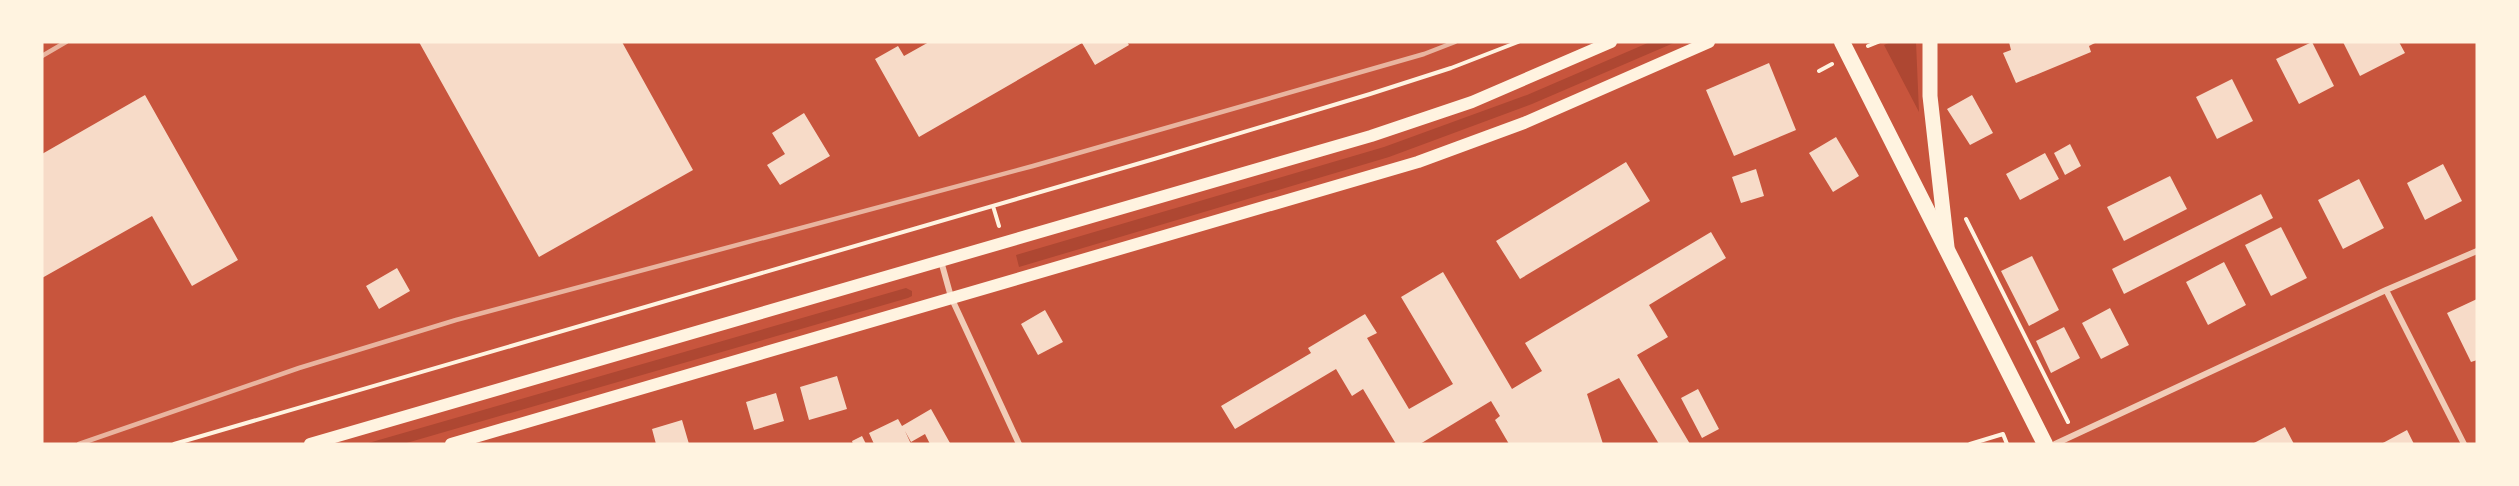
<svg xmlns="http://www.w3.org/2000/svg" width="2519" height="486" font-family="'Noto Sans',sans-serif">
<rect width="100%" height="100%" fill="#c8553d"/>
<path fill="#ae4732" d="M1650,42H1676L1532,104L1389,157L1019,267L1016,255L1384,147L1527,95Z
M1891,42H1916L1919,112L1884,45Z
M906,288L912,291V296L908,298L403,444H365Z"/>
<path fill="#f7dbc8" d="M419,42H622L693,170L539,257Z
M929,42H1127L1129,45L1095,65L1082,43L919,137L875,59L898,46L904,56Z
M2009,42H2097L2089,46L2091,52L2016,83L2003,53L2011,50Z
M2312,42L2334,86L2299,104L2276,59Z
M2343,42H2399L2405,53L2360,76Z
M1769,63L1796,130L1734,156L1706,90Z
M2232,79L2253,121L2217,139L2196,97Z
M145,95L238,260L192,286L152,216L42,278V154Z
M1972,95L1993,133L1970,145L1947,109Z
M804,113L830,156L780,185L767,165L785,154L772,133Z
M1836,137L1859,176L1833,192L1809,153Z
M2070,144L2081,166L2065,175L2054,153Z
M2045,153L2059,179L2020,200L2006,174Z
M1626,162L1650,201L1520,279L1496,241Z
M2443,164L2462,201L2425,220L2407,183Z
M1756,169L1764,196L1741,203L1732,177Z
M2170,176L2187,209L2124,241L2107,207Z
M2359,179L2384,228L2343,249L2318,200Z
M2261,194L2273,218L2124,294L2112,269Z
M2281,227L2307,278L2271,296L2245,245Z
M1711,232L1726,258L1649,305L1668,337L1637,355L1690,444H1659L1619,378L1587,394L1603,444H1509L1495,420L1500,416L1491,401L1420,444H1396L1363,389L1352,396L1336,369L1235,429L1221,406L1311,353L1308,348L1365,314L1377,333L1367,338L1409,409L1453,384L1401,297L1443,272L1512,389L1542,371L1525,343Z
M2032,256L2059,310L2029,326L2001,271Z
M2224,262L2246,305L2208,325L2186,282Z
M397,268L410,291L379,309L366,286Z
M2477,299V360L2471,362L2447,313Z
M2110,308L2129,345L2101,359L2082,323Z
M1045,310L1063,342L1038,355L1021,324Z
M2064,327L2080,358L2051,373L2036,341Z
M837,376L847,409L809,420L800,387Z
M1698,389L1719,429L1702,438L1681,398Z
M776,393L784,421L754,430L746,402Z
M931,409L950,443L948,444H930L925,434L911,442L905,431L911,444H874L869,433L898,419L902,426Z
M682,420L689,444H656L652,429Z
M2285,427L2294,444H2252Z
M2407,430L2414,444H2381Z
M862,436L866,444H853L852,441Z"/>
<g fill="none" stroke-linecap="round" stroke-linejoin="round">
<path stroke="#fff3e0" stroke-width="4" d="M1868,46L1878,42
M1819,71L1832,64
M993,206L999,226
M1966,219L2068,422
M174,444L1154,159L1370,94L1451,68L1518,42
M1970,444L2003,434L2007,444"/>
<path stroke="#f1ccb7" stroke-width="6" d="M941,261L951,297L1019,444
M2386,290L2464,444
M2055,444L2386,290L2477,251"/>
<path stroke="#fff3e0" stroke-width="12" d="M310,444L1371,136L1472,102L1611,42
M451,444L1418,162L1524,123L1709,42"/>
<path stroke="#fff3e0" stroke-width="15" d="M1930,42V96L1947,247"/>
<path stroke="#fff3e0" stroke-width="16" d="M1842,42L2045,444"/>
<path stroke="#e9b49f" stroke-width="4.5" d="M42,56L66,42
M79,444L299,368L456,320L1033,166L1424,54L1455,42"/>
</g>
<rect width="2519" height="486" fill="none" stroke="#fff3e0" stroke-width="87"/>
</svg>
